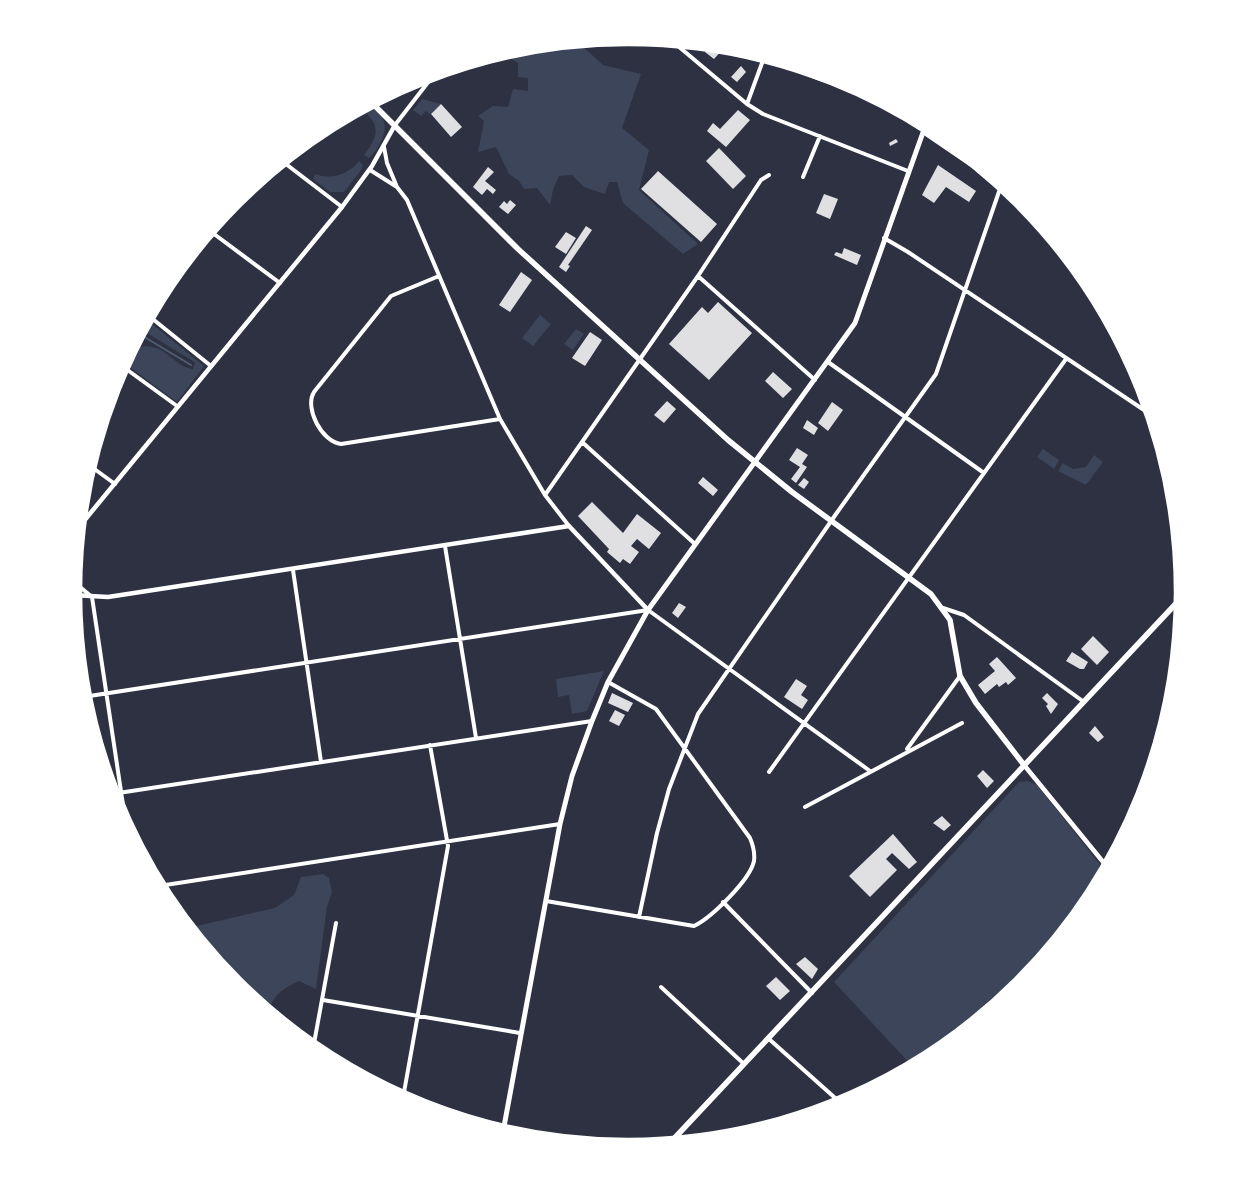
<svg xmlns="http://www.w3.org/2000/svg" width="1257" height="1184" font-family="'Public Sans',sans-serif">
<rect width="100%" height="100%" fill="#2d3142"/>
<path fill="#3c4559" d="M577,41L603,65L641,74L622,128L649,150L639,190L698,244L683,254L623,203L617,182H609L605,194L584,187L572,175L559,176L553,190L550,205L537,188L524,189L519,181L509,174L496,147L478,152L484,121L478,116L493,106L508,107L513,89L528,91V78L518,77V63L502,53L520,47Z
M422,99L441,104L430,114L426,111L421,116L413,110Z
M371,107C375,111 383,116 384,122C388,133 377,151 369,158L364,155C375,140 382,129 367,114Z
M359,161L363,165L361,170L344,192H330L313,179L315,174C331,180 348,175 359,161Z
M540,315L551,324L533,346L522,338Z
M147,320L204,366L177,402L124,363L134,345L137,348C163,339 173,367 193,369L195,363L191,360L142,330Z
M576,329L584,334L573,350L564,344Z
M1043,449L1059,460L1054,469L1037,457Z
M1094,455L1103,462L1086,485L1058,471L1063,463L1073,469L1086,467Z
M604,671L587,711L572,714L569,695L558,697L556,679Z
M1028,781L1037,785L1106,872C1067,945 986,1028 913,1067L834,982L1019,782Z
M323,874L329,878L332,892L327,907L316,989L299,981C284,988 272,995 269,1012L235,985L188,928L275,908L294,895L301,877Z"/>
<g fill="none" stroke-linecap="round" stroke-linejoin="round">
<path stroke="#4f5d75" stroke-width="2" d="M141,335L191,365"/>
</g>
<path fill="#e0e0e3" d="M711,44L719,45L723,49L714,59L705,52Z
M741,66L746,72L737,82L731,77Z
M815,71L847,82L845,90L812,78Z
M441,104L462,127L451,137L431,114Z
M738,110L750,120L726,147L707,131L713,123L720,129Z
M896,139L898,142L890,146L889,143Z
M719,148L746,176L733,189L706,161Z
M938,165L976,191L969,202L946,187L934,203L922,195Z
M488,167L494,172L485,181L496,190L493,194L487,189L482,195L473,187Z
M658,171L717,224L701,242L641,189Z
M824,194L838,199L830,219L816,213Z
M510,200L516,205L508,214L499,207L504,201L507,204Z
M586,226L592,230L568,265L570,266L566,272L559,267Z
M566,232L576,238L566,254L555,247Z
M844,248L861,255L857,265L834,255L836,252L842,254Z
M521,272L532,280L510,312L499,305Z
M718,302L752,333L709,380L669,344L702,307L708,313Z
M590,332L602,340L585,366L572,358Z
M773,372L792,389L783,398L765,381Z
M667,401L676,409L664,423L654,415Z
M832,402L843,410L828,431L818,423Z
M807,420L818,428L814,435L803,428Z
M797,448L808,455L802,464L807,467L796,483L791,479L800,467L789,460Z
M703,477L718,490L713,496L698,483Z
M804,478L809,482L804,489L798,485Z
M592,502L623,533L637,514L661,533L649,549L637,539L631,546L639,552L630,564L623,559L620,563L607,552L609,549L578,516Z
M679,603L686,607L678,618L672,613Z
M1093,636L1109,652L1097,665L1081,649Z
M1072,652L1088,662L1084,669H1080L1066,661Z
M997,657L1016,678L1008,685L1006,682L999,687L997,684L985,694L978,685L995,671L989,664Z
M796,679L807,686L801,695L808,700L802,709L784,697Z
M612,693L633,703L628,712L608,703Z
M1047,693L1058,704L1051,714L1046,706L1048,704L1042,698Z
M615,710L625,715L619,726L609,721Z
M1095,726L1104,737L1098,742L1089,733Z
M983,770L994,781L987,788L977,776Z
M942,816L951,825L944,831L933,823Z
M893,834L917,862L909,869L892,853L886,859L897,870L870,897L849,876Z
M805,957L818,969L812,979L796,964Z
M776,977L790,991L780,1000L766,986Z
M477,1119L486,1120V1127L467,1121H476Z"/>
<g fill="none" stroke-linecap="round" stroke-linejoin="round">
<path stroke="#fff" stroke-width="4" d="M672,41L747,104L763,114L908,171
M747,104L765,55
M395,125L436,72
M923,132L1021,199
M384,147L387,163L397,187
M282,161L342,207
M370,170L397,187L407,200L500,419L545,495L569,526
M803,177L820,136
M210,231L280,283
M884,238L908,252L1153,416
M439,276L391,296L314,392C304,408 322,442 341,444L500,419
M698,276L815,380
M149,316L211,366
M828,362L984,473
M122,366L177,406
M582,442L695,544
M89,465L115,484
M545,495L698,276L761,180L769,175
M445,546L476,738
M293,570L321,762
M74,582L92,597L126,825
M943,608L964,615L1084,702
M83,697L648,610L870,771
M907,749L960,676
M769,772L1066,359
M112,794L592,721
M805,807L962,723
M159,886L560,824
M546,901L694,926C711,918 750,880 754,861C755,853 753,845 750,838L656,709L608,682
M723,902L812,993
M639,917L657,833L669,789L698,714L836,514L936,374L1002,183
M661,987L744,1064
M323,1000L520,1033
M769,1039L843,1105
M313,1049L336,923
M403,1098L448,846L430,745"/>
<path stroke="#fff" stroke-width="4.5" d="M79,527L342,207L372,166L395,125
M73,595L108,597L569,526L648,610
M1024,765L1108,868"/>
<path stroke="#fff" stroke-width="5" d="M503,1132L560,824L572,776L592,721L608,682L648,610L855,323L926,124"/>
<path stroke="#fff" stroke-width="5.5" d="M371,102L518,249L728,440L792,492L931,594L950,620L960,676L976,703L1024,765
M669,1144L1184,595"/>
</g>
<path d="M0 0H1257V1184H0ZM81 592a547 547 0 1 1 1094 0a547 547 0 1 1-1094 0Z" fill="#fff" fill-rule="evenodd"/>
<path fill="none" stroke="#fff" stroke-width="2.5" d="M81 592a547 547 0 1 1 1094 0a547 547 0 1 1-1094 0Z"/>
</svg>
